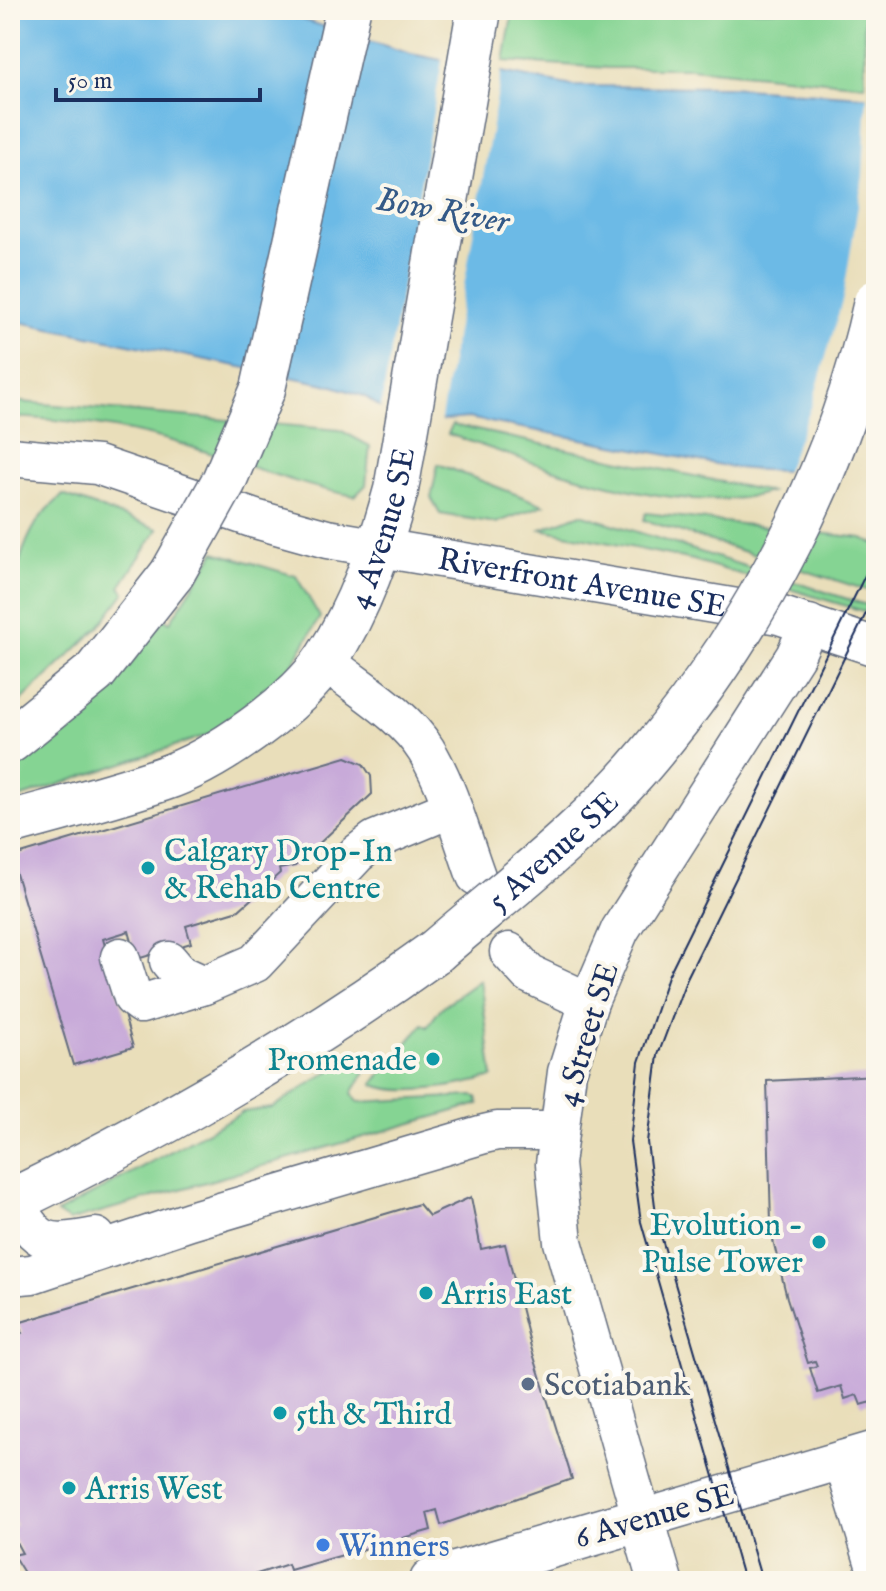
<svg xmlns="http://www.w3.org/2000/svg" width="886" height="1591" font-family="'IM FELL English',serif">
<rect width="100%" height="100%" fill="#fbf7ec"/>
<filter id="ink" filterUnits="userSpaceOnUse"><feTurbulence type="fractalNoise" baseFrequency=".0125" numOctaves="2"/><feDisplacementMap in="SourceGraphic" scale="16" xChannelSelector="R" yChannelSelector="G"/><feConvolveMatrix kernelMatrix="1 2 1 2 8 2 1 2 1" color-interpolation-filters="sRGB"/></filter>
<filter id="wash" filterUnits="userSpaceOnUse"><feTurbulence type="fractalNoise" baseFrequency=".006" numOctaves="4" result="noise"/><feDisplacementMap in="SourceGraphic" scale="32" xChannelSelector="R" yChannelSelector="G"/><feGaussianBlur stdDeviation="1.8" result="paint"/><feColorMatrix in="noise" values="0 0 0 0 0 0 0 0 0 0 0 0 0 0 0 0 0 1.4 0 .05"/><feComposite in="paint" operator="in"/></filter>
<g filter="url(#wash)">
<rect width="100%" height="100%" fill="#e9deba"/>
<path fill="#85d493" stroke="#508278" stroke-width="2" d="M513,10H864L865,85L690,68H608L504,61Z
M10,401L340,430L370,446L366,485L355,496C288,484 227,456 161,438C113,426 60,419 10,417Z
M452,425L770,492C679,520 537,464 448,434Z
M438,464L544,505L496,523L440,514L431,498Z
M63,495L158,529L120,587L125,592L99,627L18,704C2,650 7,571 37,522C43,512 55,503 63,495Z
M646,513L862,538L876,544V593L644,520Z
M581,514L876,608V615L693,560L541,529Z
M215,552L296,576L320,617L287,674L231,727L10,801V774L113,687L164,619L170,622Z
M480,980L493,1077C465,1085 399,1098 373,1084L423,1024L427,1027L441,1008Z
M361,1051L371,1062L352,1093L358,1102L473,1096L477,1097L479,1104L69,1221L57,1213L243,1112L272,1108Z"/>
<path fill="#6cbae6" stroke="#4474a2" stroke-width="2" d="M10,10H272L411,54L573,86L728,87L876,97V477C830,470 783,473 737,468L468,418L413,423L394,417L364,396L330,385L10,320Z"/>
<path fill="#e9deba" d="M443,56L502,68L440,424L412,427L380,412Z
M867,91L876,93V468L871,480L840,476H784L812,405L843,298L863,176Z"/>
<g id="blocks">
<path fill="#c8aad9" d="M346,757L363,764L371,776L372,794L295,866L279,869L280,873L239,910L186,926L191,943L137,959L129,931L103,939L133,1047L73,1065L11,857Z
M876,1075V1401L861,1405L857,1395L845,1399L841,1386L818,1393L810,1368L817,1366L815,1361L808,1363L787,1298L772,1236L780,1234L779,1224L771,1223L767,1081Z
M471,1197L481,1249L505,1244L531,1347L572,1479L441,1525L437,1510L427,1513L431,1530L290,1570L288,1564L235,1581H19L18,1578L26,1576L13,1555L22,1553L10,1531V1527L16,1525L10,1515V1337L22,1333L18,1323L419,1204L429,1216Z"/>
</g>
</g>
<g filter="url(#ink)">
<use href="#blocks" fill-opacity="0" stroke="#636c7e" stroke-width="2"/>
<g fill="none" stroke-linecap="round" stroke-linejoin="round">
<defs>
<g id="minor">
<path id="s1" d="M10,457L97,465L255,519L327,539L779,615L876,647"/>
<path d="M809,624L795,656L620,930L589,1002L567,1072L555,1164L563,1242L642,1519L876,1450"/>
<path d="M325,661C359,689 403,713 426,750C449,788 461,835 476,876"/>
<path d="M509,952L529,974L589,1002"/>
<path d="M120,957L133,998L141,1004L204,985"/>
<path d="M169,961L180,974L204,985L255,963L357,854L375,840L452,808"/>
<path d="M13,1201C39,1246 46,1246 96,1237"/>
<path d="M10,1276L32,1274L190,1221L484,1134L497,1131H557"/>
<path d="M843,1460L876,1568"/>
</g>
<g id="major">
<path id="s2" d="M10,823C61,809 112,796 162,779C214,762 297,704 327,658C360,607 380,549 396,490L479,10"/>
<path d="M10,1202C158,1130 302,1048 436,951"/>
<path d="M432,1581L642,1519L660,1581"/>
</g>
<path id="highway" d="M10,741L95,672L172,574"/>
</defs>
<use href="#minor" stroke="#636c7e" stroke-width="41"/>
<use href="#major" stroke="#636c7e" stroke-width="47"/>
<use href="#highway" stroke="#636c7e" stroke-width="47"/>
<use href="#minor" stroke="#fff" stroke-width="38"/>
<use href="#major" stroke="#fff" stroke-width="44"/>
<use href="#highway" stroke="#fff" stroke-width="44"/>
<path stroke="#1b2f5e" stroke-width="2" d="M744,1581L641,1222L630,1141L639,1062L668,976L876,553
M762,1581L657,1222L647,1142L658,1055L687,978L876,593"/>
<defs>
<g id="major-bridge">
<path id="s3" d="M436,951C509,888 588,829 650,754C758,625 840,467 876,302"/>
</g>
<path id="highway-bridge" d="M172,574L224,481L263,389L348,10"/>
</defs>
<use href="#major-bridge" stroke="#636c7e" stroke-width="47" stroke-linecap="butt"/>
<use href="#highway-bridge" stroke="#636c7e" stroke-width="47" stroke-linecap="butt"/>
<use href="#major-bridge" stroke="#fff" stroke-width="44"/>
<use href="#highway-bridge" stroke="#fff" stroke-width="44"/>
</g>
</g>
<g fill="#0f9aa8" stroke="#fbf7ec" stroke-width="3">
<circle cx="148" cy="868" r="8"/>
<circle cx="433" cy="1059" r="8"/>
<circle cx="819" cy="1242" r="8"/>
<circle cx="426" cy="1293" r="8"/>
<circle cx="280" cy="1413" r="8"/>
<circle cx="69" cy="1488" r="8"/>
</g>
<circle fill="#5c6f8a" stroke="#fbf7ec" stroke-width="3" cx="528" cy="1384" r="8"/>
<circle fill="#3f7fe0" stroke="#fbf7ec" stroke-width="3" cx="323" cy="1545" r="8"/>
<g text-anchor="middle" stroke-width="8" stroke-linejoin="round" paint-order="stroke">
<g font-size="32" fill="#1b2f5e" stroke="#fbf7ec">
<text dy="11" stroke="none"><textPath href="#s2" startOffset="508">4 Avenue SE</textPath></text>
<text dy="11" stroke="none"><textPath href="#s1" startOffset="588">Riverfront Avenue SE</textPath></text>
<text dy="11" stroke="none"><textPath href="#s3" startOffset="154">5 Avenue SE</textPath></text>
<text transform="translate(586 1034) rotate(-73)" y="11">4 Street SE</text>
<text transform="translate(654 1515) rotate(-16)" y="11">6 Avenue SE</text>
</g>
<g font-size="32" fill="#0d838f" stroke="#fbf7ec" text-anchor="start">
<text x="164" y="861">Calgary Drop-In<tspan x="164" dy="37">&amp; Rehab Centre</tspan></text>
<text x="417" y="1070" text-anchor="end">Promenade</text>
<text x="803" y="1235" text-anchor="end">Evolution -<tspan x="803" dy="37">Pulse Tower</tspan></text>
<text x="442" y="1304">Arris East</text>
<text x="296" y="1424">5th &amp; Third</text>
<text x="85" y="1499">Arris West</text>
</g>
<g font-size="32" fill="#4e5e75" stroke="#fbf7ec" text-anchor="start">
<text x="544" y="1395">Scotiabank</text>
</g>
<g font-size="32" fill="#366cbe" stroke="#fbf7ec" text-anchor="start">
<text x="339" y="1556">Winners</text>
</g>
<g font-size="34" font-style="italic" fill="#335987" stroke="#fbf7ec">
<text transform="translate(443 209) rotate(10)" y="12">Bow River</text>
</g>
</g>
<rect width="886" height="1591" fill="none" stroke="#fbf7ec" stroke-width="40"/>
<path d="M56 88v12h204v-12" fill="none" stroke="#1b2f5e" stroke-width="4"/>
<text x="68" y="88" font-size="24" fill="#1b2f5e" stroke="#fbf7ec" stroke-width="6" paint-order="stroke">50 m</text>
</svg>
